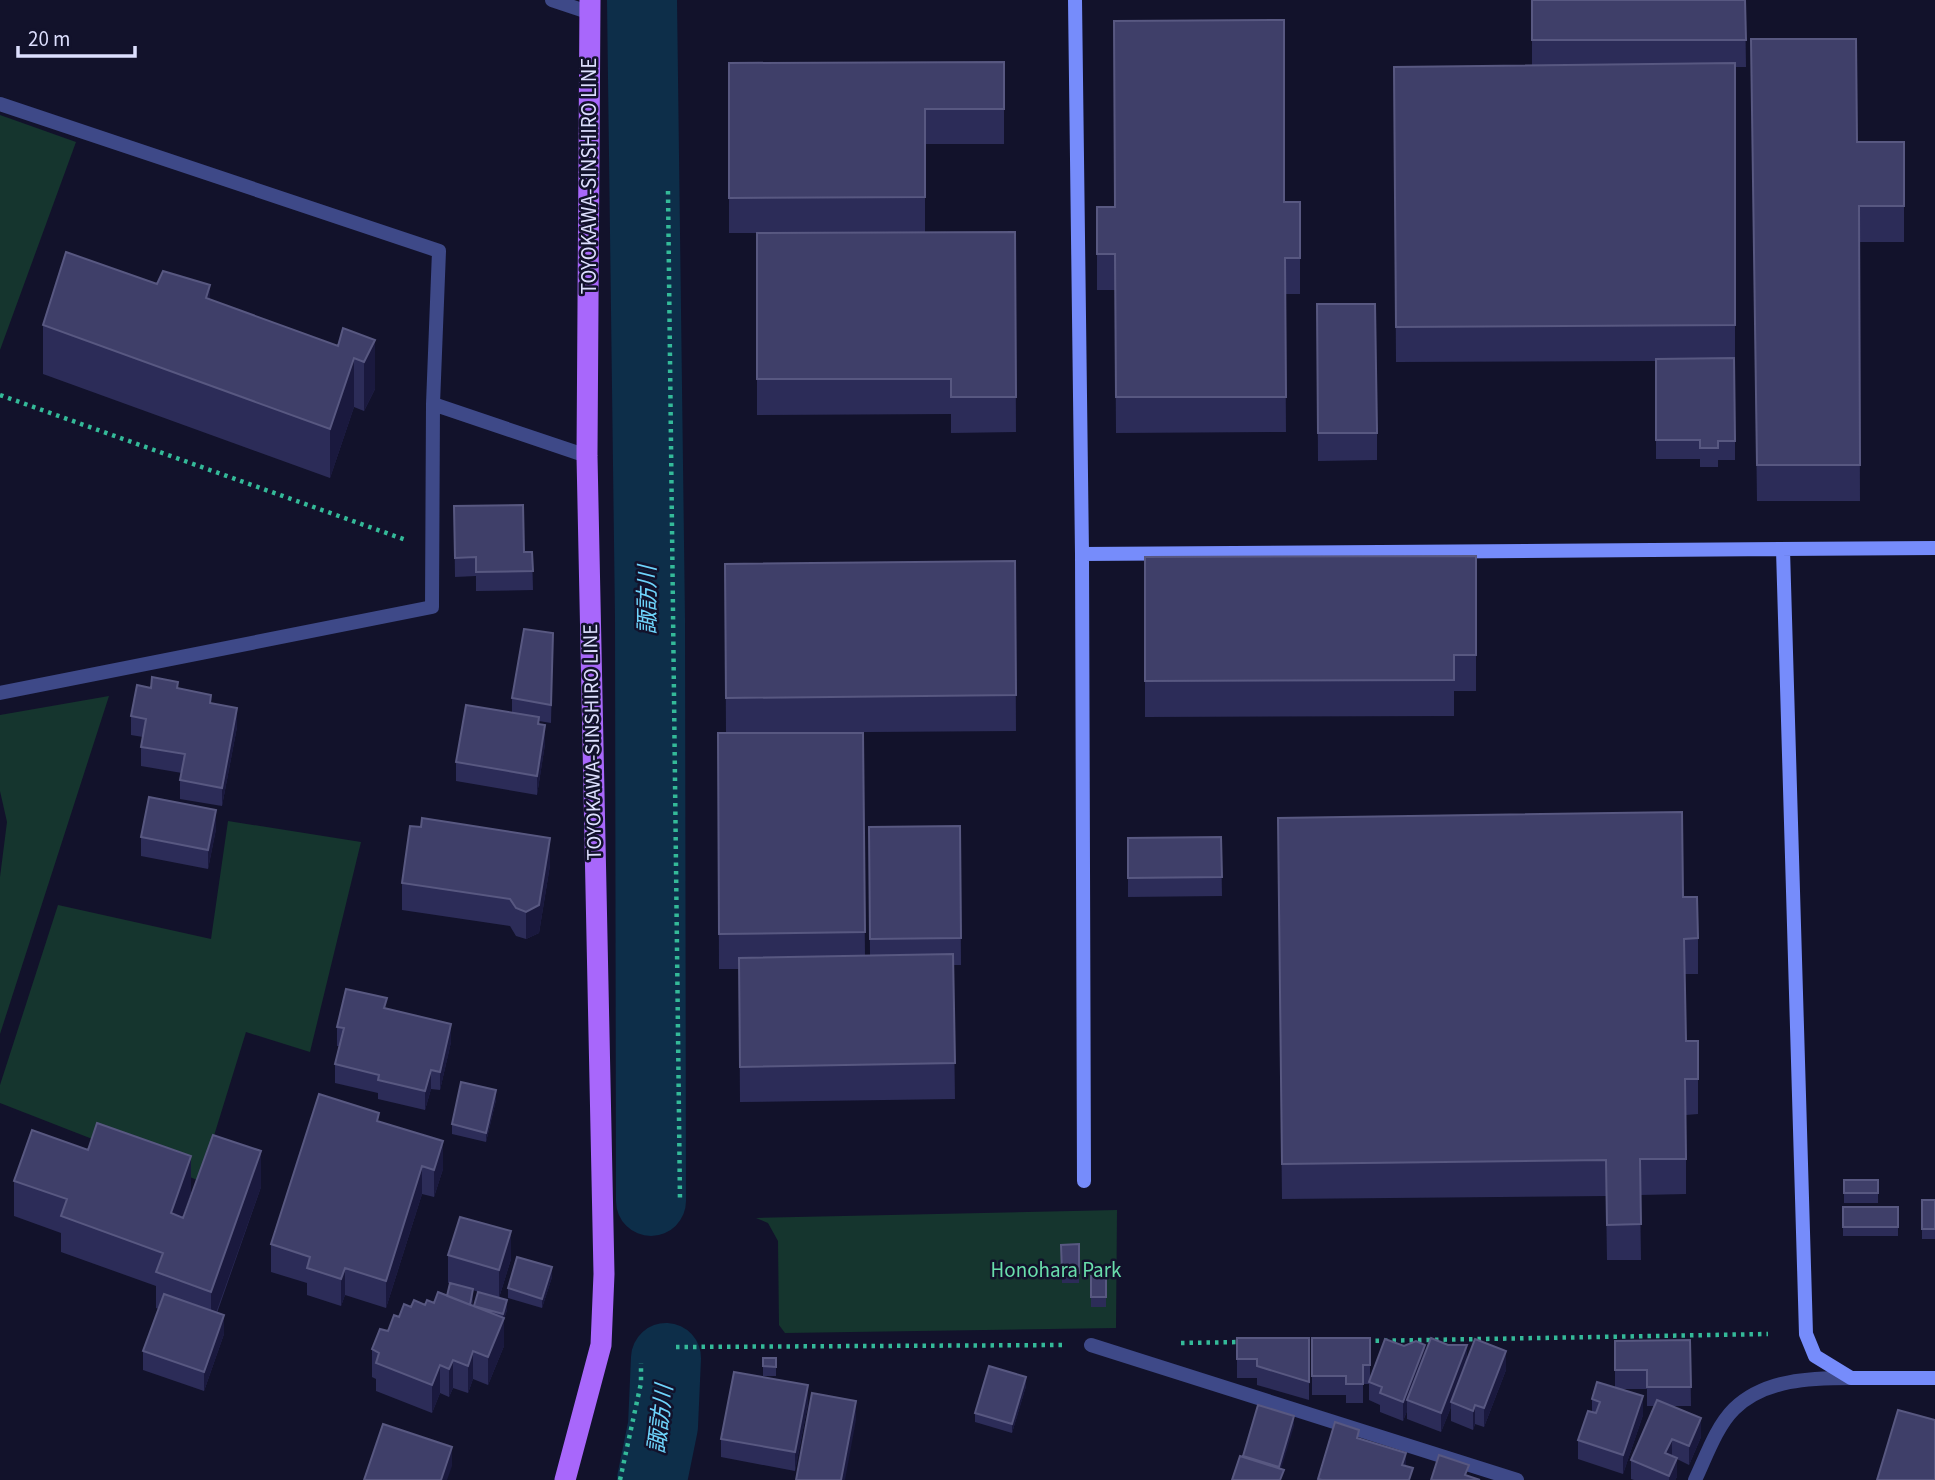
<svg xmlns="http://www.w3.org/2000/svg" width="1935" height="1480" font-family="'Source Sans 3','Noto Sans JP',sans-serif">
<rect width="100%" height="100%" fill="#12122b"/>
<path fill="#15352e" d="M0,115L76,142L0,350Z
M109,696L0,1034V877L7,822L0,791V715Z
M228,821L361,842L310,1052L246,1032L200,1181L0,1103V1085L58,905L211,939Z
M1117,1210L1116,1328L785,1333L779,1325L778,1241L768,1223L756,1218Z"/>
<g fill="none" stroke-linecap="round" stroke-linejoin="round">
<path stroke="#0d2e49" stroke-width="70" d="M642,0L650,619L651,1201
M652,1480L663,1426L666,1358"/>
<path stroke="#34ba99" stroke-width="4.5" stroke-dasharray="3.5 5" stroke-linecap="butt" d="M668,191L680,1201
M0,395L406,540
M1367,1341L1768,1334
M1181,1343L1243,1342
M676,1347L1064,1345
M620,1480L641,1383V1363"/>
<path stroke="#3e4988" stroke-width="14" d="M552,0L591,13
M0,104L439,251L433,404L587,456
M0,693L432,607L433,404
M1091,1345L1517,1480
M1695,1480C1706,1457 1716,1427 1734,1409C1765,1379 1811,1378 1851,1378"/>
<path stroke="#768cfb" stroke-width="14" d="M1075,0L1082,554L1084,1181
M1783,550L1806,1334L1815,1356L1851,1378H1935
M1082,554L1935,548"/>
<path stroke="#a867fb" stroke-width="21" d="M565,1480L601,1345L604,1274L587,456L590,0"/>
</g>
<path fill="#2c2c58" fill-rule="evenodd" d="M1532,0H1745L1746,67H1735V460H1718V467H1700V459H1656V361L1396,362L1394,67L1532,65Z
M1751,39L1857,142H1904V242H1859L1860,501H1757Z
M1004,62V144H925V232H1015L1016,432L951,433V414L757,415V233H729V63Z
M1300,202V294H1285L1286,432L1116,433L1115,290H1097V207Z
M157,284L210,300L338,346L375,340V389L364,411L354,407L330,478L43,374V325Z
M1317,304L1377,433V460L1318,461Z
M454,506L524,552H532L533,590L476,591V576L455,577Z
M1476,556V691H1454V716L1145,717V557Z
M1015,561L1016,731L727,733H863L865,956H870L869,827L960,826L961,965H953L955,1099L740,1102L739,969H719L718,733H726L725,564Z
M553,633L551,723L539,721L545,744L537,795L456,781V762L512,713V698Z
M151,688L178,689L211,703L237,727L222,806L180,799V780L182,773L141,766V747L143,737L131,735V716Z
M216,829L208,869L141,856V837Z
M1221,837L1222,896L1128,897V838Z
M1278,853L1683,897L1698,938V974H1685L1686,1041L1698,1079V1114L1686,1115V1194L1640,1195L1641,1260H1607L1606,1196L1282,1199Z
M550,865L539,933L526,939L516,936L510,926L402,910V883Z
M387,1009L451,1042L440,1090L431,1089L425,1110L378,1099V1093L335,1083V1064L339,1046H337V1027Z
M496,1100L486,1142L452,1134V1124Z
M379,1121L443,1169L434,1197L422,1194L386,1308L345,1295L341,1306L307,1295V1283L271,1272V1244Z
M1844,1180H1878V1203H1844Z
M14,1181L191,1192L182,1217L183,1218L261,1187L217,1313L224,1334L204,1391L143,1370V1351L159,1309L156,1308V1286L61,1252V1233L14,1216Z
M1922,1200H1935V1239H1922Z
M1843,1207H1898V1236H1843Z
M1079,1244V1283H1062L1061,1245Z
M448,1255L511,1259L499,1298L507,1310L504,1319V1346L488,1385L473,1379L468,1393L453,1388L449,1397L440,1393L432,1413L376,1391V1379L372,1377V1349L399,1317L411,1307L434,1303L447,1296L450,1283H448ZM473,1290L478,1292L474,1307L472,1306L473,1299Z
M1091,1276L1106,1277V1307H1091Z
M552,1277L542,1308L508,1298V1288Z
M1237,1338H1309V1400L1257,1385V1378H1237Z
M1312,1338H1370V1379L1404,1346L1425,1352L1467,1360L1506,1370L1484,1427L1475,1424L1473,1430L1451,1421V1407L1441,1432L1407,1419V1411L1403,1421L1380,1412V1405L1369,1400V1384H1363V1403H1346V1395H1312Z
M1690,1340L1691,1406H1671L1701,1437L1689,1465L1677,1459V1477L1675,1480H1634L1631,1479V1460L1654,1406H1647V1389H1619L1643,1415L1623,1474L1578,1459V1440L1592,1412V1399L1615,1387V1341Z
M763,1358H776V1376H763Z
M1026,1386L1012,1433L975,1422V1413Z
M808,1404L795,1471L721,1457V1439Z"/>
<path fill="#1a193e" d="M210,285V334L206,298Z
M375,340V389L364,411V362Z
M354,358V407L330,478V429Z
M237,708V727L222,806V788Z
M545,725V744L537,795V776Z
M216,810V829L208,869V850Z
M550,838V865L539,933L526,939V912Z
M451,1024V1042L440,1090V1072Z
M431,1070V1089L425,1110V1091Z
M496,1090V1100L486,1142V1133Z
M443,1141V1169L434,1197V1170Z
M261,1151V1187L211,1327V1292Z
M191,1156V1192L171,1249V1213Z
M422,1166V1194L386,1308V1281Z
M511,1231V1259L499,1298V1270Z
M552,1267V1277L542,1308V1299Z
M345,1268V1295L341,1306V1279Z
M473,1289V1299L468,1321V1311Z
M507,1300V1310L504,1319V1346L488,1385V1357L503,1321V1314Z
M224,1315V1334L204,1391V1372Z
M1425,1345V1363L1407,1400V1411L1403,1421V1402Z
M1467,1345V1364L1451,1402V1407L1441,1432V1413Z
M473,1351V1379L468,1393V1366Z
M1506,1351V1370L1484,1427V1408Z
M453,1360V1388L449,1397V1369Z
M440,1365V1393L432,1413V1385Z
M1026,1377V1386L1012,1433V1424Z
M808,1385V1404L795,1471V1452Z
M1643,1396V1415L1623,1474V1455Z
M856,1401V1420L845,1480H841Z
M1475,1405V1424L1473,1430V1411Z
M1294,1416V1426L1279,1476V1467Z
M1701,1418V1437L1689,1465V1446Z
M1672,1439V1457L1665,1453Z
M452,1447V1466L447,1480H441Z
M1406,1453V1472L1402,1465Z
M1677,1458V1477L1675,1480H1669V1476Z"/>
<path fill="#3f3f69" stroke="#585881" stroke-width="2" d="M1532,0H1745L1746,40H1532Z
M1284,20V202H1300V258H1285L1286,397H1116L1115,254H1097V207H1115L1114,21Z
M1751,39H1856L1857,142H1904V206H1859L1860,465H1757Z
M1004,62V109H925V197L729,198V63Z
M1735,63V325L1396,327L1394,67Z
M1015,232L1016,397H951V379H757V233Z
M66,252L157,284L163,271L210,285L206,298L338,346L343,328L375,340L364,362L354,358L330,429L43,325Z
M1317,304H1375L1377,433H1318Z
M1734,358L1735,441H1718V448H1700V440H1656V359Z
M523,505L524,552H532L533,571L476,572V557L455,558L454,506Z
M1476,556V655H1454V680L1145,681V557Z
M1015,561L1016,695L726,698L725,564Z
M524,629L553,633L551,705L512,698Z
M152,677L178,682L177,688L211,695L210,703L237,708L222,788L180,780L185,754L141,747L146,719L131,716L137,685L151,688Z
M466,705L539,717L538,724L545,725L537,776L456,762Z
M718,733H863L865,932L719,934Z
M149,797L216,810L208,850L141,837Z
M1682,812L1683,897H1697L1698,938L1684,939L1686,1041H1698V1079H1685L1686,1159H1640L1641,1224L1607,1225L1606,1160L1282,1164L1278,818Z
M422,818L550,838L539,905L526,912L516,908L510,899L402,883L410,826L421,827Z
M960,826L961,938L870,939L869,827Z
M1221,837L1222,877L1128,878V838Z
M953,954L955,1063L740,1067L739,958Z
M346,989L387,998L384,1008L451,1024L440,1072L431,1070L425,1091L378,1080L379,1075L335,1064L344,1028L337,1027Z
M461,1082L496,1090L486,1133L452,1124Z
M319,1094L379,1113L377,1121L443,1141L434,1170L422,1166L386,1281L345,1268L341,1279L307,1268L310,1257L271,1244Z
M97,1123L191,1156L171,1213L183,1218L213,1135L261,1151L211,1292L156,1272L163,1253L61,1216L67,1199L14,1181L32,1130L88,1150Z
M1844,1180H1878V1193H1844Z
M1922,1200H1935V1229H1922Z
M1843,1207H1898V1227H1843Z
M460,1217L511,1231L499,1270L448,1255Z
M1079,1244V1273H1062L1061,1245Z
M517,1257L552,1267L542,1299L508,1288Z
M1091,1276L1106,1277V1297H1091Z
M450,1283L473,1289L470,1305L447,1296Z
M438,1292L504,1318L488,1357L473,1351L468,1366L453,1360L449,1369L440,1365L432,1385L376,1363L379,1353L372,1349L380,1329L388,1331L394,1315L399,1317L404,1304L411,1307L414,1300L425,1305L427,1300L434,1303Z
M478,1292L507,1300L503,1314L474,1306Z
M164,1294L224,1315L204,1372L143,1351Z
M1237,1338H1309V1382L1257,1366V1359H1237Z
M1312,1338H1370V1365H1363V1384H1346V1376H1312Z
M1431,1338L1448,1345H1467L1441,1413L1407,1400Z
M1385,1339L1404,1346L1416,1341L1425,1345L1403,1402L1380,1393L1382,1387L1369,1382Z
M1475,1339L1506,1351L1484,1408L1475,1405L1473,1411L1451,1402Z
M1690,1340L1691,1387H1647V1370H1615V1341Z
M763,1358H776V1367L763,1366Z
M989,1366L1026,1377L1012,1424L975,1413Z
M734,1372L808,1385L795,1452L721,1439Z
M1597,1382L1643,1396L1623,1455L1578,1440L1588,1411L1596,1413L1600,1402L1592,1399Z
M812,1393L856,1401L841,1480H796Z
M1657,1400L1701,1418L1689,1446L1672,1439L1665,1453L1677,1458L1669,1476L1631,1460Z
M1258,1405L1294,1416L1279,1467L1243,1456Z
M1898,1410L1935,1420V1480H1877Z
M1335,1422L1359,1430L1357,1438L1406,1453L1402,1465L1413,1468L1409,1480H1322L1318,1479Z
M383,1424L452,1447L441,1480H364Z
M1439,1455L1469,1465L1465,1475L1480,1480H1431Z
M1240,1456L1284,1470L1280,1480H1232Z"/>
<g text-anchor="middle" stroke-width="5" stroke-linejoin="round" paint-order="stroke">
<g font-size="21" fill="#dddffe" stroke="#12122b">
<text transform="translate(589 176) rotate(-90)" y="7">TOYOKAWA-SINSHIRO LINE</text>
<text transform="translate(592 742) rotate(-91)" y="7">TOYOKAWA-SINSHIRO LINE</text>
</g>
<g font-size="21" fill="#69deab" stroke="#12122b">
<text x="1056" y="1277">Honohara Park</text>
</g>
<g font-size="23" font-style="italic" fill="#6ed4fb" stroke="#12122b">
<text transform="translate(647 600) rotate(-90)" y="8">諏訪川</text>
<text transform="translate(660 1419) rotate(-83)" y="8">諏訪川</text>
</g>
</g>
<path d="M18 46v10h117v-10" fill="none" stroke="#dddffe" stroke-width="3.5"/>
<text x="28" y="46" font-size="21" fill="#dddffe" stroke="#12122b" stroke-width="5" paint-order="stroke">20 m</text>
</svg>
